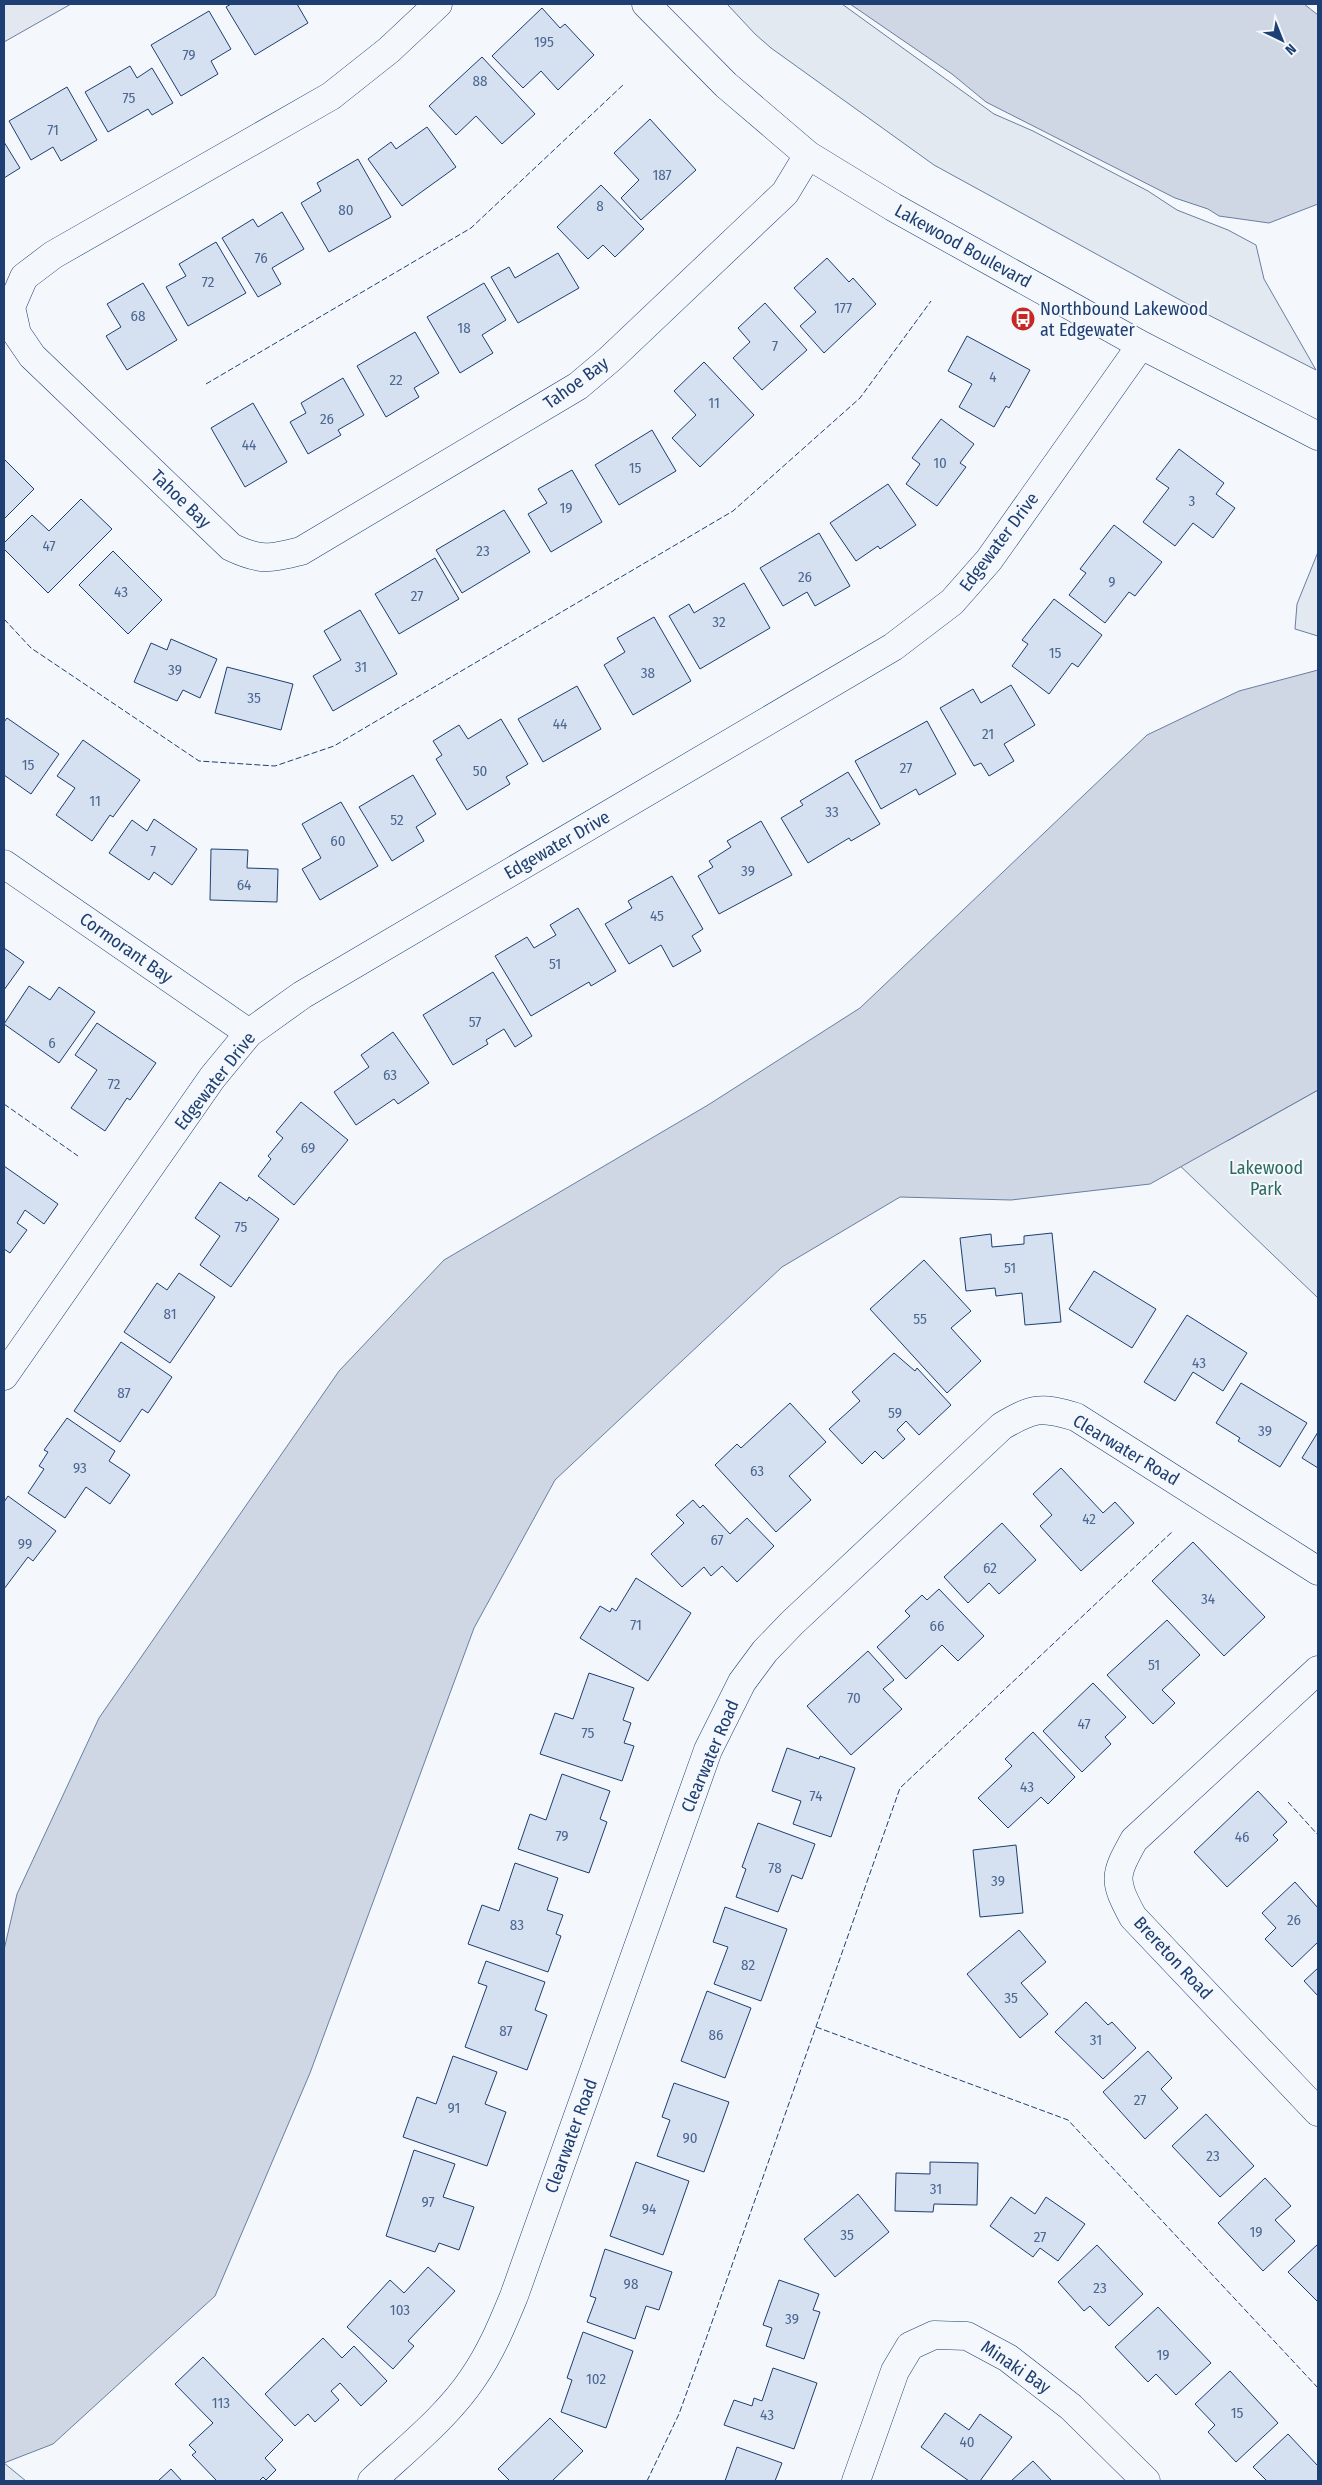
<svg xmlns="http://www.w3.org/2000/svg" width="1322" height="2485" font-family="'Fira Sans Condensed',sans-serif">
<rect width="100%" height="100%" fill="#f4f7fb"/>
<path fill="#e3e9f0" stroke="#687fa3" d="M727,4H842L994,114L1033,131L1148,191L1177,210L1228,230L1256,245L1264,279L1316,370L1193,307L934,165L771,48L755,34Z
M1318,552V636L1295,629L1297,604Z
M1318,1090V1298L1174,1160L1229,1140Z
M4,2463L26,2481H4Z"/>
<path fill="#e3e8f0" stroke="#687fa3" d="M4,4H71L4,42Z"/>
<path fill="#cfd7e4" stroke="#687fa3" d="M850,4H1304L1318,15V204L1269,223L1219,216L1208,209L1175,198L986,102L952,74Z
M1318,670V1090L1150,1184L1011,1200L900,1197L782,1267L555,1480L474,1628L310,2073L215,2296L53,2444L4,2463V1950L17,1894L99,1718L339,1371L444,1260L708,1105L860,1008L1147,735L1239,691Z"/>
<path fill="#d5e0f0" stroke="#1d3f73" d="M231,4H297L308,23L255,55L226,7Z
M542,8L560,28L565,24L594,55L558,90L541,71L523,88L492,56Z
M209,11L231,49L211,61L218,74L181,96L151,45Z
M482,57L535,114L502,144L476,116L456,135L429,106Z
M130,66L137,78L152,68L173,103L152,115L148,109L108,132L85,92Z
M67,87L97,140L61,161L53,147L31,160L9,121Z
M650,119L696,170L641,220L621,198L639,180L614,153Z
M427,127L456,167L402,206L368,159L391,142L396,149Z
M4,142L20,168L4,178Z
M358,159L391,217L329,252L301,203L321,191L317,183Z
M601,185L644,229L615,257L603,245L588,259L557,227Z
M282,212L304,249L272,268L281,284L258,297L222,238L253,219L258,227Z
M216,242L246,293L188,326L166,287L186,276L179,264Z
M558,253L579,288L518,323L491,277L509,267L515,278Z
M827,258L849,282L853,278L876,304L824,353L800,326L816,312L794,288Z
M143,283L177,340L127,370L106,336L121,327L107,304Z
M484,283L506,320L482,335L493,353L460,373L427,317Z
M765,303L807,350L762,390L733,358L750,342L738,328Z
M415,332L439,373L414,388L419,397L386,417L357,366Z
M967,336L1030,370L1009,408L1006,406L994,427L959,407L972,384L948,371Z
M704,362L754,415L700,467L672,438L696,415L674,391Z
M343,378L364,415L338,430L341,435L308,454L290,422L306,413L301,403Z
M253,403L287,462L245,487L211,428Z
M941,419L974,444L960,463L966,467L937,506L906,484L920,464L912,458Z
M652,430L676,471L619,505L595,465Z
M1179,449L1224,483L1216,494L1235,508L1213,538L1193,523L1175,546L1143,522L1169,488L1156,479Z
M5,460L34,489L4,519V462Z
M572,470L602,522L551,552L528,514L547,503L538,489Z
M888,484L916,525L880,549L878,546L856,561L830,523Z
M81,499L112,529L48,593L4,549V543L32,515L49,531Z
M504,510L530,552L462,593L436,550Z
M1114,525L1162,562L1135,596L1129,592L1105,623L1069,595L1086,573L1080,569Z
M819,533L850,586L815,606L807,592L783,606L760,568Z
M113,551L162,600L128,634L79,585Z
M435,558L459,599L399,634L375,594Z
M744,583L770,628L700,669L669,616L689,604L694,613Z
M1054,599L1102,635L1078,667L1072,663L1049,694L1012,666L1028,644L1022,640Z
M360,610L397,674L333,711L313,676L341,660L324,631Z
M654,617L691,681L633,715L604,665L625,652L617,638Z
M171,639L217,659L200,698L183,690L177,701L134,682L151,643L167,650Z
M227,667L293,684L281,730L215,713Z
M1011,685L1035,725L1004,744L1014,761L989,776L981,763L974,766L940,708L973,689L981,703Z
M577,686L601,729L543,762L518,719Z
M7,718L59,754L31,794L4,775V722Z
M501,719L528,764L506,777L510,784L467,810L436,759L442,755L433,741L459,725L468,739Z
M927,721L956,774L919,795L916,789L881,809L855,761Z
M83,740L140,780L113,817L110,815L92,841L56,815L75,788L57,776Z
M848,772L880,824L851,841L849,838L808,863L781,818L803,805L800,801Z
M413,775L436,814L416,827L424,841L392,861L359,807Z
M341,802L378,866L320,900L302,869L321,858L302,824Z
M154,819L197,849L172,885L154,872L149,880L109,853L132,820L147,831Z
M761,821L792,875L719,914L698,876L713,867L709,861L731,847L727,841Z
M211,849L248,850L247,868L278,869L277,902L210,900Z
M672,876L703,929L692,936L701,951L673,967L661,945L629,964L605,924L632,908L628,901Z
M578,908L616,971L591,986L589,982L531,1016L495,956L527,937L534,948L556,935L550,925Z
M4,948L24,962L4,990Z
M493,972L532,1036L515,1047L504,1029L486,1040L488,1044L453,1065L423,1015Z
M29,986L50,1000L59,987L95,1012L59,1063L4,1024Z
M97,1023L156,1063L130,1100L127,1098L105,1131L71,1108L97,1070L75,1055Z
M393,1032L429,1083L398,1104L394,1099L356,1125L334,1092L369,1067L361,1055Z
M301,1102L348,1140L294,1205L258,1176L271,1159L268,1156L283,1138L276,1132Z
M4,1166L58,1204L44,1224L25,1210L17,1223L27,1230L10,1253L4,1249Z
M220,1182L247,1201L249,1197L279,1219L231,1287L200,1265L220,1236L195,1218Z
M1052,1233L1061,1322L1025,1325L1022,1293L996,1296L995,1288L966,1291L960,1238L991,1234L992,1247L1024,1244V1236Z
M924,1260L971,1311L951,1328L981,1361L947,1393L870,1309Z
M1094,1271L1156,1309L1132,1348L1069,1309Z
M179,1273L215,1297L170,1363L124,1332L157,1283L167,1290Z
M1187,1315L1247,1353L1223,1391L1193,1372L1175,1401L1144,1382Z
M121,1342L172,1377L148,1413L142,1409L120,1442L74,1411Z
M894,1353L915,1371L917,1368L951,1405L919,1435L906,1421L897,1430L905,1439L883,1459L875,1451L862,1464L829,1429L860,1401L852,1392Z
M1241,1383L1307,1423L1280,1467L1238,1441L1240,1438L1216,1423Z
M790,1403L826,1442L789,1476L811,1500L776,1532L715,1465L737,1444L741,1448Z
M67,1418L115,1451L109,1461L130,1475L110,1504L86,1487L65,1518L28,1493L44,1469L39,1466L48,1452L44,1450Z
M1318,1432V1468L1302,1458Z
M1061,1468L1103,1513L1115,1502L1134,1523L1081,1571L1040,1526L1052,1515L1033,1494Z
M8,1496L56,1531L33,1561L28,1557L4,1589V1502Z
M693,1500L700,1508L703,1505L730,1534L747,1518L774,1546L737,1582L722,1566L711,1576L704,1567L682,1587L651,1554L684,1523L676,1515Z
M1002,1523L1036,1560L999,1594L989,1583L968,1603L944,1577Z
M1193,1542L1265,1617L1224,1656L1152,1581Z
M636,1578L691,1613L648,1681L580,1638L600,1606L610,1612L612,1608L616,1611Z
M939,1589L984,1636L958,1661L942,1645L906,1679L877,1647L910,1616L905,1611L922,1595L927,1600Z
M1167,1620L1200,1655L1162,1690L1175,1703L1153,1724L1107,1675Z
M868,1651L894,1680L883,1689L902,1709L851,1755L807,1706Z
M589,1673L634,1688L623,1720L631,1723L624,1743L634,1746L622,1781L540,1754L555,1713L573,1719Z
M1093,1683L1126,1717L1105,1737L1111,1744L1082,1772L1043,1731Z
M1033,1732L1075,1777L1048,1804L1041,1797L1008,1828L978,1798L1012,1766L1005,1759Z
M787,1748L819,1759L820,1756L855,1768L831,1837L793,1824L801,1801L772,1791Z
M562,1774L610,1791L600,1819L607,1822L589,1873L518,1849L530,1814L546,1820Z
M1258,1791L1287,1822L1273,1835L1278,1840L1227,1887L1194,1852Z
M758,1823L815,1844L802,1879L792,1875L778,1912L736,1897L746,1869L742,1867Z
M1016,1845L1023,1913L980,1917L973,1850Z
M515,1863L558,1878L547,1910L563,1915L556,1934L561,1936L548,1972L468,1944L482,1905L499,1911Z
M1295,1882L1318,1908V1942L1292,1967L1265,1939L1276,1928L1262,1913Z
M725,1907L787,1929L761,2001L714,1984L728,1947L713,1942Z
M1019,1930L1046,1962L1021,1983L1048,2014L1020,2038L967,1974Z
M486,1961L545,1982L535,2010L547,2015L527,2070L465,2047L487,1986L478,1983Z
M1318,1968V1996L1304,1981Z
M707,1991L751,2008L725,2078L681,2061Z
M1086,2002L1108,2025L1112,2022L1136,2048L1103,2079L1055,2032Z
M1148,2051L1172,2078L1161,2089L1178,2108L1145,2139L1103,2092Z
M453,2056L497,2072L485,2104L506,2112L487,2166L403,2137L417,2097L436,2104Z
M674,2083L729,2102L704,2172L657,2156L670,2120L662,2117Z
M1206,2114L1254,2166L1220,2197L1172,2146Z
M414,2150L455,2164L443,2197L474,2207L459,2250L439,2243L435,2252L386,2236Z
M636,2162L689,2181L663,2255L610,2236Z
M930,2162L978,2163L977,2205L934,2204L933,2212L895,2211L896,2173L930,2174Z
M1265,2178L1291,2206L1275,2220L1295,2241L1263,2271L1218,2223Z
M858,2194L889,2232L835,2277L804,2239Z
M1011,2197L1035,2214L1046,2197L1085,2224L1058,2261L1040,2248L1033,2257L990,2226Z
M1318,2244V2302L1288,2272Z
M1097,2245L1143,2294L1109,2326L1090,2306L1084,2311L1058,2282Z
M605,2249L672,2272L659,2310L646,2306L635,2339L587,2322L596,2298L590,2296Z
M428,2267L455,2291L408,2341L414,2346L393,2369L347,2327L390,2280L404,2293Z
M779,2280L819,2294L813,2310L820,2312L804,2359L766,2346L772,2328L763,2325Z
M1158,2307L1211,2363L1176,2395L1156,2374L1148,2382L1115,2347Z
M583,2332L633,2351L606,2428L561,2412L572,2380L567,2378Z
M323,2338L342,2358L354,2346L387,2381L361,2406L340,2383L331,2391L339,2400L315,2422L308,2414L295,2426L265,2394Z
M203,2357L283,2440L265,2458L276,2470L266,2480L263,2477L259,2481H217L192,2455L196,2452L189,2445L213,2423L175,2384Z
M773,2368L817,2383L794,2449L724,2425L734,2400L752,2406L754,2398L762,2401Z
M1230,2371L1278,2423L1236,2462L1208,2432L1215,2425L1195,2404Z
M945,2413L969,2430L980,2414L1012,2437L980,2481H969L921,2447Z
M550,2418L583,2451L552,2481H510L498,2469Z
M1288,2434L1318,2466V2481H1267L1253,2467Z
M737,2447L782,2463L775,2481H725Z
M1033,2461L1052,2481H1011Z
M171,2469L182,2481H158Z"/>
<g fill="none" stroke-linecap="round" stroke-linejoin="round">
<defs>
<path id="minor" d="M438,4L389,50L331,96L53,255L24,277L11,307L17,334L32,356L231,547C260,561 270,559 301,551L578,386L610,359L785,193L808,155
M646,4L726,85L808,155L893,207L1141,345L1318,436
M4,864L249,1033
M4,1376L212,1078L249,1033L302,995L893,647L952,602L989,560L1141,345
M1318,1670L1134,1840C1114,1876 1113,1880 1133,1917L1318,2112
M372,2481C406,2449 447,2417 473,2378C491,2352 502,2325 514,2296L708,1750L742,1682L765,1651L792,1623L1002,1426C1033,1408 1040,1406 1076,1417L1318,1571
M856,2481L895,2371L910,2346L934,2335L967,2336L1008,2358L1071,2407L1146,2481"/>
</defs>
<use href="#minor" stroke="#1d3f73" stroke-width="29"/>
<use href="#minor" stroke="#f4f7fb" stroke-width="28"/>
<path stroke="#1d3f73" stroke-width="1" stroke-dasharray="6 2.5" stroke-linecap="butt" d="M206,384L471,228L623,85
M4,619L31,648L199,761L275,766L334,746L733,511L860,398L931,301
M4,1104L78,1156
M1288,1802L1318,1835
M816,2027L1068,2120L1318,2388
M647,2481L679,2414L706,2339L900,1788L1173,1531"/>
</g>
<defs>
<symbol id="bus-disc" viewBox="-11 -11 22 22"><circle r="9.5" fill="#c62828" stroke="#f4f7fb"/><path d="M-5-6H5V4H4V6H2V4H-2V6H-4V4H-5ZM-3.5-4V0h7V-4ZM-3.5 1.2v1.5H-2V1.2ZM2 1.2v1.5H3.5V1.2Z" fill="#fff"/></symbol>
</defs>
<g fill-rule="evenodd">
<use href="#bus-disc" x="1009" y="305" width="28" height="28"/>
</g>
<g text-anchor="middle" stroke-width="4" stroke-linejoin="round" paint-order="stroke">
<g font-size="15" fill="#4b6792">
<text x="544" y="47">195</text>
<text x="189" y="60">79</text>
<text x="480" y="86">88</text>
<text x="129" y="103">75</text>
<text x="53" y="135">71</text>
<text x="662" y="180">187</text>
<text x="600" y="211">8</text>
<text x="346" y="215">80</text>
<text x="261" y="263">76</text>
<text x="208" y="287">72</text>
<text x="843" y="313">177</text>
<text x="138" y="321">68</text>
<text x="464" y="333">18</text>
<text x="775" y="351">7</text>
<text x="993" y="382">4</text>
<text x="396" y="385">22</text>
<text x="714" y="408">11</text>
<text x="327" y="424">26</text>
<text x="249" y="450">44</text>
<text x="940" y="468">10</text>
<text x="635" y="473">15</text>
<text x="1192" y="506">3</text>
<text x="566" y="513">19</text>
<text x="49" y="551">47</text>
<text x="483" y="556">23</text>
<text x="805" y="582">26</text>
<text x="1112" y="587">9</text>
<text x="121" y="597">43</text>
<text x="417" y="601">27</text>
<text x="719" y="627">32</text>
<text x="1055" y="658">15</text>
<text x="361" y="672">31</text>
<text x="175" y="675">39</text>
<text x="648" y="678">38</text>
<text x="254" y="703">35</text>
<text x="560" y="729">44</text>
<text x="988" y="739">21</text>
<text x="28" y="770">15</text>
<text x="906" y="773">27</text>
<text x="480" y="776">50</text>
<text x="95" y="806">11</text>
<text x="832" y="817">33</text>
<text x="397" y="825">52</text>
<text x="338" y="846">60</text>
<text x="153" y="856">7</text>
<text x="748" y="876">39</text>
<text x="244" y="890">64</text>
<text x="657" y="921">45</text>
<text x="555" y="969">51</text>
<text x="475" y="1027">57</text>
<text x="52" y="1048">6</text>
<text x="390" y="1080">63</text>
<text x="114" y="1089">72</text>
<text x="308" y="1153">69</text>
<text x="241" y="1232">75</text>
<text x="1010" y="1273">51</text>
<text x="170" y="1319">81</text>
<text x="920" y="1324">55</text>
<text x="1199" y="1368">43</text>
<text x="124" y="1398">87</text>
<text x="895" y="1418">59</text>
<text x="1265" y="1436">39</text>
<text x="80" y="1473">93</text>
<text x="757" y="1476">63</text>
<text x="1089" y="1524">42</text>
<text x="717" y="1545">67</text>
<text x="25" y="1549">99</text>
<text x="990" y="1573">62</text>
<text x="1208" y="1604">34</text>
<text x="636" y="1630">71</text>
<text x="937" y="1631">66</text>
<text x="1154" y="1670">51</text>
<text x="854" y="1703">70</text>
<text x="1084" y="1729">47</text>
<text x="588" y="1738">75</text>
<text x="1027" y="1792">43</text>
<text x="816" y="1801">74</text>
<text x="562" y="1841">79</text>
<text x="1242" y="1842">46</text>
<text x="775" y="1873">78</text>
<text x="998" y="1886">39</text>
<text x="1294" y="1925">26</text>
<text x="517" y="1930">83</text>
<text x="748" y="1970">82</text>
<text x="1011" y="2003">35</text>
<text x="506" y="2036">87</text>
<text x="716" y="2040">86</text>
<text x="1096" y="2045">31</text>
<text x="1140" y="2105">27</text>
<text x="454" y="2113">91</text>
<text x="690" y="2143">90</text>
<text x="1213" y="2161">23</text>
<text x="936" y="2194">31</text>
<text x="428" y="2207">97</text>
<text x="649" y="2214">94</text>
<text x="1256" y="2237">19</text>
<text x="847" y="2240">35</text>
<text x="1040" y="2242">27</text>
<text x="631" y="2289">98</text>
<text x="1100" y="2293">23</text>
<text x="400" y="2315">103</text>
<text x="792" y="2324">39</text>
<text x="1163" y="2360">19</text>
<text x="596" y="2384">102</text>
<text x="221" y="2408">113</text>
<text x="1237" y="2418">15</text>
<text x="767" y="2420">43</text>
<text x="967" y="2447">40</text>
</g>
<g font-size="18" fill="#1d3f73" stroke="#f4f7fb">
<text transform="translate(963 246) rotate(29)" y="6">Lakewood Boulevard</text>
<text transform="translate(576 383) rotate(-36)" y="6">Tahoe Bay</text>
<text transform="translate(181 499) rotate(44)" y="6">Tahoe Bay</text>
<text transform="translate(999 542) rotate(-53)" y="6">Edgewater Drive</text>
<text transform="translate(557 845) rotate(-30)" y="6">Edgewater Drive</text>
<text transform="translate(126 948) rotate(35)" y="6">Cormorant Bay</text>
<text transform="translate(215 1081) rotate(-52)" y="6">Edgewater Drive</text>
<text transform="translate(1126 1450) rotate(31)" y="6">Clearwater Road</text>
<text transform="translate(710 1756) rotate(-67)" y="6">Clearwater Road</text>
<text transform="translate(1173 1958) rotate(47)" y="6">Brereton Road</text>
<text transform="translate(571 2136) rotate(-70)" y="6">Clearwater Road</text>
<text transform="translate(1016 2367) rotate(34)" y="6">Minaki Bay</text>
</g>
<g font-size="18" fill="#1d3f73" stroke="#f4f7fb" text-anchor="start">
<text x="1040" y="315">Northbound Lakewood<tspan x="1040" dy="21">at Edgewater</tspan></text>
</g>
<g font-size="18" fill="#2c6c60" stroke="#f4f7fb">
<text x="1266" y="1174">Lakewood<tspan x="1266" dy="21">Park</tspan></text>
</g>
</g>
<rect width="1322" height="2485" fill="none" stroke="#1d3f73" stroke-width="10"/>
<g transform="translate(1282 40) rotate(137)" stroke="#f4f7fb" stroke-width="4" paint-order="stroke">
<path d="M0-4L9 19L0 12L-9 19Z" fill="#1d3f73"/>
<text y="-8" font-size="14" font-weight="bold" text-anchor="middle" fill="#1d3f73">N</text>
</g>
</svg>
